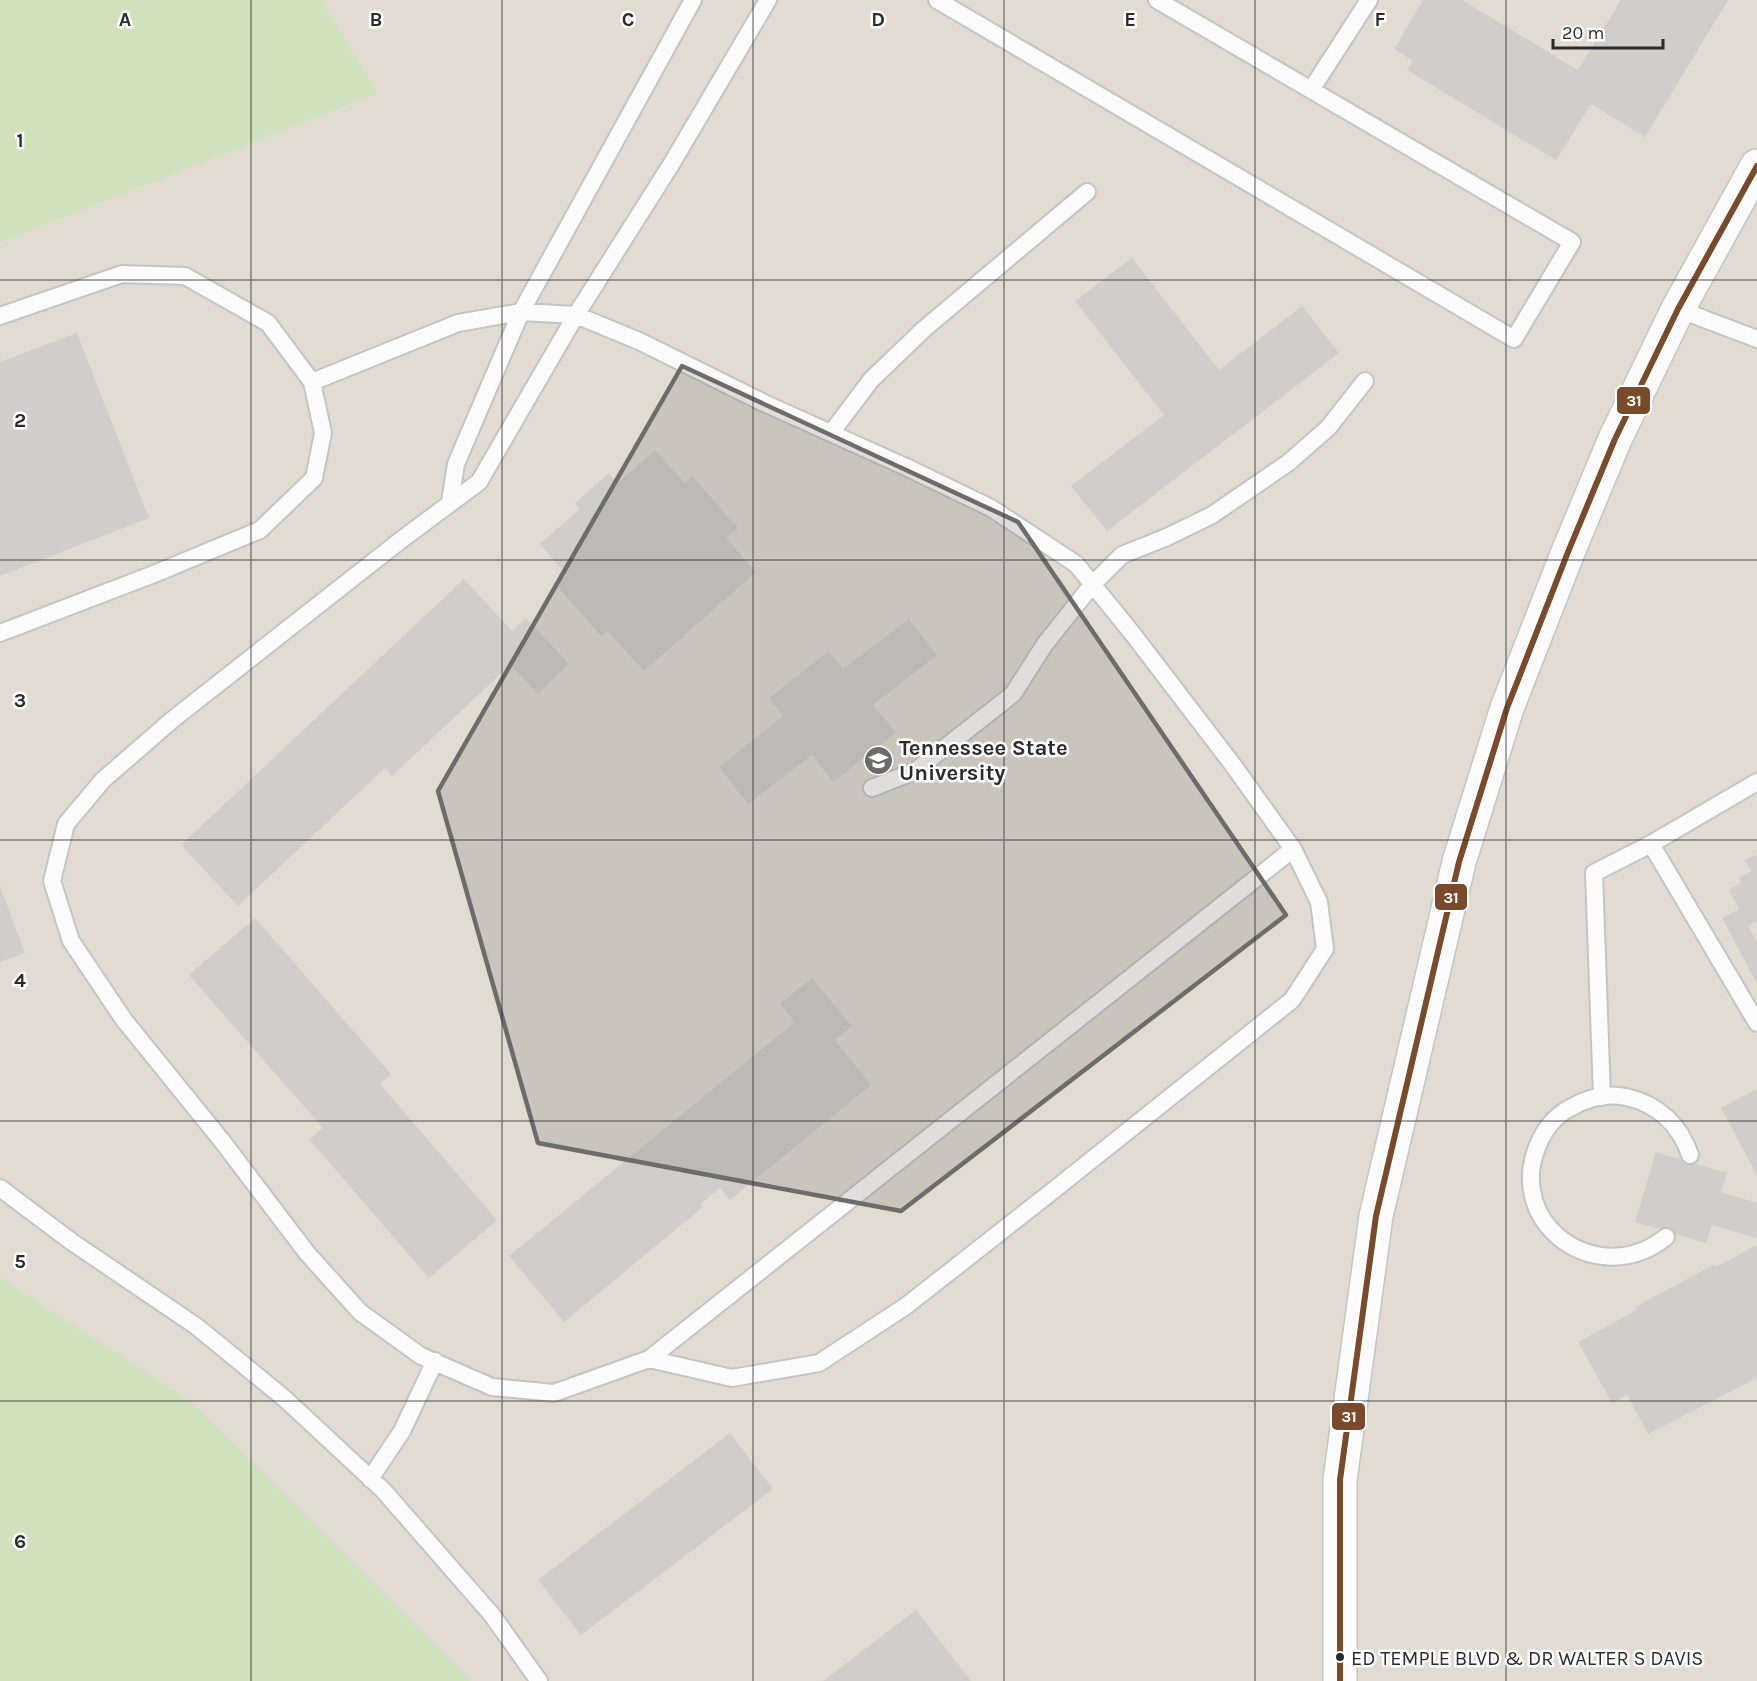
<svg xmlns="http://www.w3.org/2000/svg" width="1757" height="1681" font-family="Karla,sans-serif">
<rect width="100%" height="100%" fill="#e8e5e2"/>
<path fill="#e2dbd1" d="M322,0H1757V1681H472L191,1401L0,1277V243L378,93Z"/>
<path fill="#d0e2bd" d="M0,0H322L378,93L0,243Z
M0,1277L191,1401L472,1681H0Z"/>
<path fill="#d0cdcb" d="M1423,0H1462L1578,70L1621,0H1728L1645,137L1591,104L1556,160L1407,70L1413,61L1394,49Z
M1132,258L1219,370L1302,306L1339,353L1107,531L1071,486L1164,415L1075,301Z
M77,333L149,518L0,576V362Z
M655,450L685,483L692,476L738,528L726,538L756,572L644,671L607,631L601,636L556,585L567,575L540,544L580,509L575,503L609,473L618,483Z
M464,579L512,631L526,618L569,664L538,694L510,665L392,776L385,768L238,906L181,845Z
M909,619L937,655L873,705L896,733L833,782L812,755L748,804L719,767L783,716L769,698L829,651L843,669Z
M1757,854V921L1748,926L1757,942V984L1722,918L1739,909L1729,890L1741,883L1739,878L1751,871L1745,860Z
M0,886L25,953L0,962Z
M255,918L391,1074L380,1084L497,1220L429,1278L309,1139L323,1128L189,975Z
M812,978L852,1026L835,1040L871,1085L730,1200L720,1188L700,1204L703,1207L564,1322L509,1256L795,1022L780,1004Z
M1757,1089V1175L1721,1108Z
M1656,1152L1727,1173L1721,1192L1757,1203V1238L1712,1225L1706,1243L1635,1222Z
M1757,1245V1378L1648,1434L1627,1395L1612,1403L1578,1342L1637,1310L1635,1307L1715,1264L1716,1267Z
M730,1433L773,1489L581,1635L538,1580Z
M916,1610L971,1681H823Z"/>
<g fill="none" stroke-linecap="round" stroke-linejoin="round">
<defs>
<path id="lane" d="M937,0L1514,339L1572,242L1157,0
M1311,90L1369,0
M1678,309L1757,339
M0,316L122,274L185,276L268,323L312,382
M831,433L871,380L924,329L1087,192
M450,502L456,464L521,312L693,0
M0,633L154,574L260,530L314,478L323,433L312,382L458,323L521,312L576,315L639,341L764,403L906,467L991,508L1076,564L1132,633L1233,765L1293,849L649,1359L554,1393L492,1387L421,1356L360,1312L307,1253L222,1141L124,1020L71,941L52,881L66,824L103,780L172,720L401,540L479,482L576,315L672,163L768,0
M872,788L915,771L1013,694L1045,644L1092,585L1122,555L1167,537L1212,515L1288,463L1328,428L1365,381
M1651,844L1757,1023
M1602,1097L1594,873L1651,844L1757,782
M0,1188L72,1242L196,1326L284,1398L383,1490L492,1615L539,1681
M1666,1237C1599,1291 1504,1225 1538,1145C1544,1130 1555,1116 1570,1108C1587,1098 1607,1093 1626,1097C1658,1104 1680,1125 1690,1155
M649,1359L732,1378L819,1363L906,1306L1050,1193L1292,1000L1325,949L1319,902L1293,849
M370,1479L402,1431L435,1361"/>
<path id="secondary" d="M1340,1681V1480L1376,1216L1459,862L1507,708L1568,552L1615,439L1678,309L1757,166"/>
</defs>
<use href="#lane" stroke="#c4c4c4" stroke-width="20"/>
<use href="#secondary" stroke="#c4c4c4" stroke-width="36"/>
<use href="#lane" stroke="#fcfbfb" stroke-width="16"/>
<use href="#secondary" stroke="#fcfbfb" stroke-width="33"/>
<defs>
<path id="bus-1" d="M1340,1681V1480L1376,1216L1459,862L1507,708L1568,552L1615,439L1678,309L1757,166"/>
</defs>
<use href="#bus-1" stroke="#fff" stroke-width="10"/>
<use href="#bus-1" stroke="#7a4b2a" stroke-width="6"/>
</g>
<path fill="#6d6c6b" fill-opacity="0.2" stroke="#6d6c6b" stroke-width="4.5" stroke-linejoin="round" d="M682,366L1018,522L1286,915L901,1211L538,1143L438,791Z"/>
<path fill="none" stroke="#2b2b2b" stroke-width="1.5" stroke-opacity="0.55" d="M251,0V1681M502,0V1681M753,0V1681M1004,0V1681M1255,0V1681M1506,0V1681M0,280H1757M0,560H1757M0,840H1757M0,1121H1757M0,1401H1757"/>
<defs>
<symbol id="university-disc" viewBox="-11 -11 22 22"><circle r="9.5" fill="#6d6c6b" stroke="#fff"/><path d="M0-5L7-2L0 1L-7-2ZM-4 1L0 2.5L4 1V4Q0 6-4 4Z" fill="#fff"/></symbol>
</defs>
<g fill-rule="evenodd">
<use href="#university-disc" x="862" y="744" width="33" height="33"/>
</g>
<circle fill="#2b2b2b" stroke="#fff" stroke-width="2" cx="1340" cy="1657" r="5"/>
<g text-anchor="middle" stroke-width="5" stroke-linejoin="round" paint-order="stroke">
<g font-size="20" fill="#2b2b2b" stroke="#fff" text-anchor="start">
<text x="1351" y="1665">ED TEMPLE BLVD &amp; DR WALTER S DAVIS</text>
</g>
<g font-size="22" font-weight="bold" fill="#2b2b2b" stroke="#fff" text-anchor="start">
<text x="899" y="755">Tennessee State<tspan x="899" dy="25">University</tspan></text>
</g>
</g>
<g font-size="20" text-anchor="middle" font-weight="bold" fill="#2b2b2b" stroke="#fff" stroke-width="5" stroke-linejoin="round" paint-order="stroke">
<text x="125" y="26">A</text>
<text x="376" y="26">B</text>
<text x="628" y="26">C</text>
<text x="878" y="26">D</text>
<text x="1130" y="26">E</text>
<text x="1380" y="26">F</text>
<text x="20" y="147">1</text>
<text x="20" y="427">2</text>
<text x="20" y="707">3</text>
<text x="20" y="987">4</text>
<text x="20" y="1268">5</text>
<text x="20" y="1548">6</text>
</g>
<g stroke="#fff" stroke-width="2">
<rect x="1616" y="386" width="35" height="29" rx="6" fill="#7a4b2a"/>
<rect x="1434" y="883" width="34" height="28" rx="6" fill="#7a4b2a"/>
<rect x="1331" y="1402" width="35" height="29" rx="6" fill="#7a4b2a"/>
</g>
<g font-size="16" text-anchor="middle" font-weight="bold" fill="#fff">
<text x="1634" y="406">31</text>
<text x="1451" y="903">31</text>
<text x="1349" y="1422">31</text>
</g>
<path d="M1553 39v9h110v-9" fill="none" stroke="#2b2b2b" stroke-width="3"/>
<text x="1562" y="39" font-size="18" fill="#2b2b2b" stroke="#ffffff" stroke-width="4.5" paint-order="stroke">20 m</text>
</svg>
